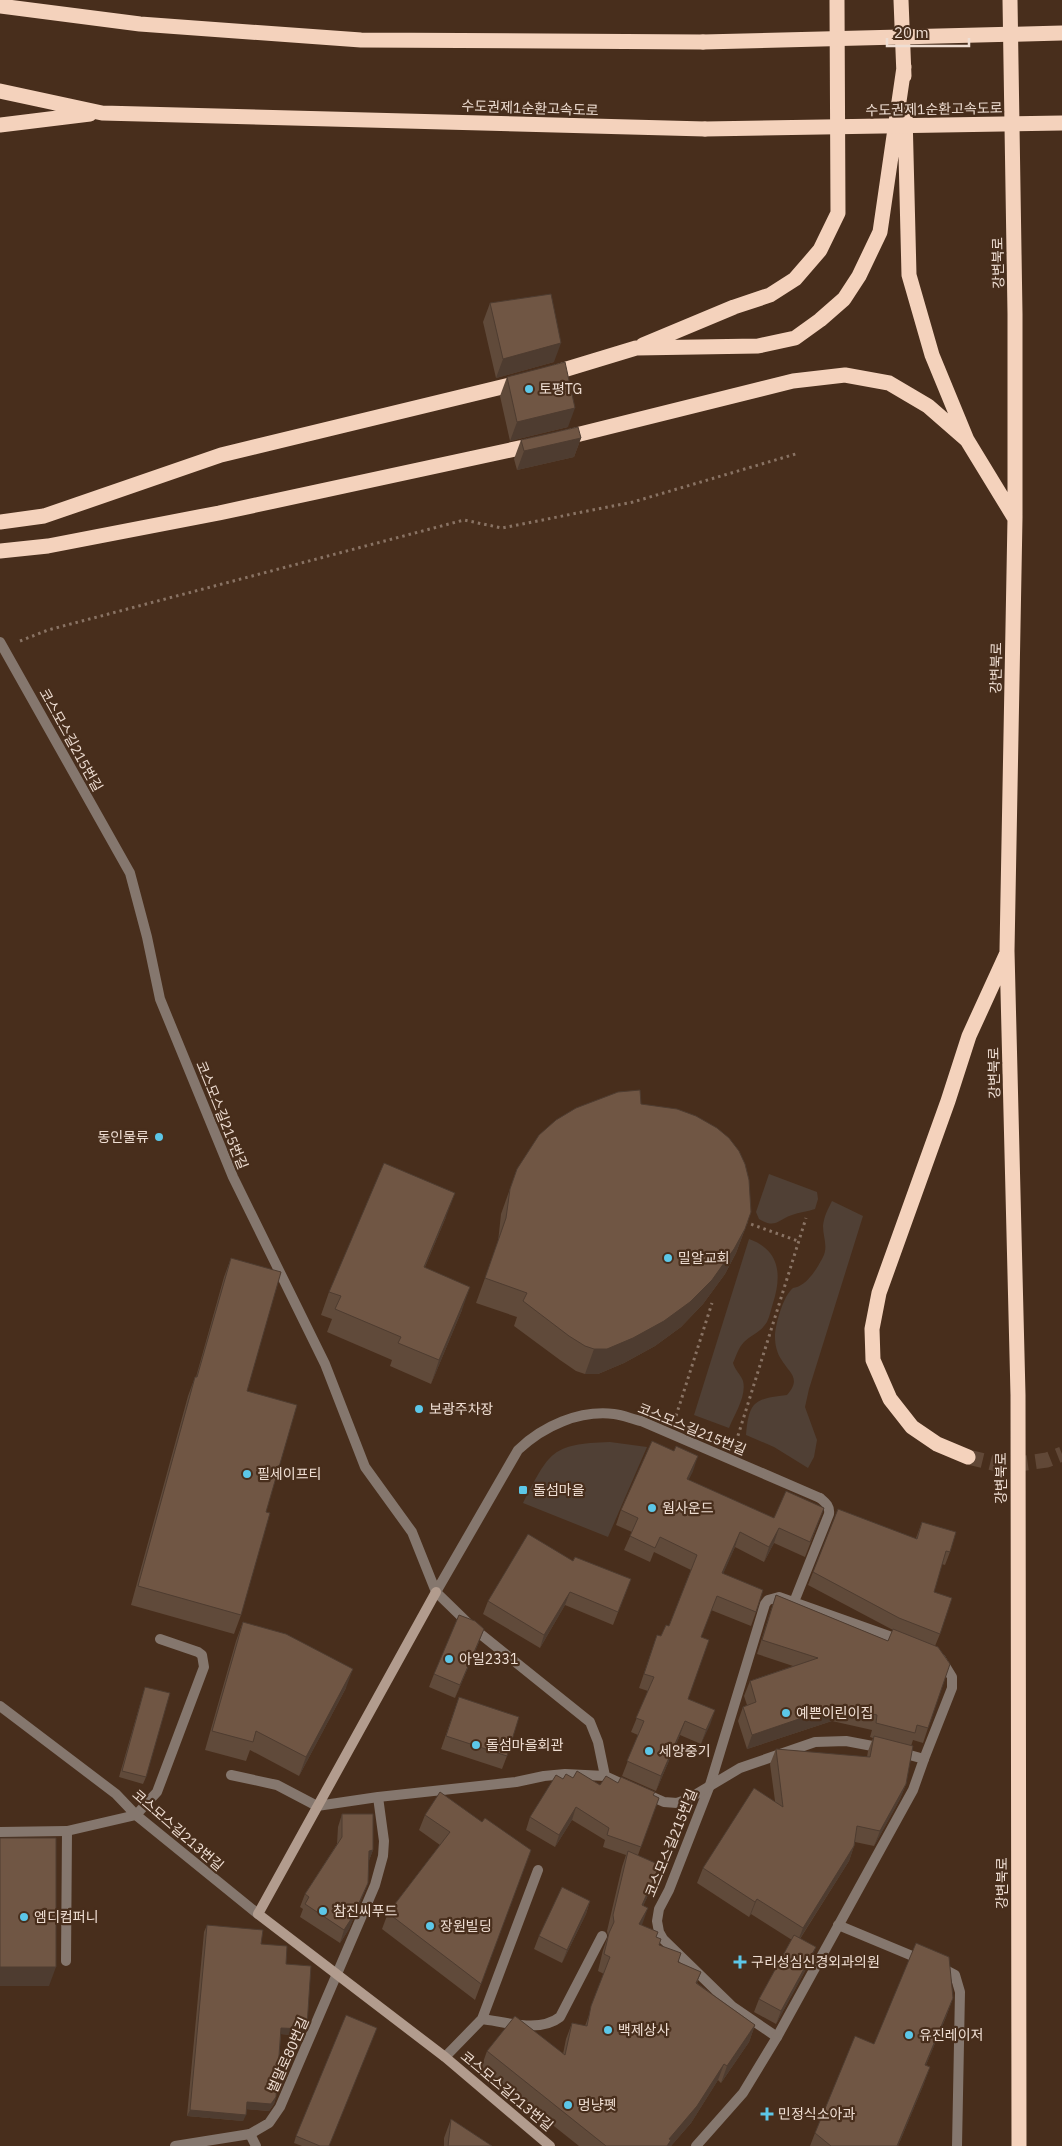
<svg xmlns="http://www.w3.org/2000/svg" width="1062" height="2146" font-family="'IBM Plex Sans','Noto Sans KR',sans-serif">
<rect width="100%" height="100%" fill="#482e1c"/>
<path fill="#504035" d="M769,1174L817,1192L818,1199L815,1209C807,1212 799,1212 792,1215C777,1220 776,1229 759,1219L756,1212Z
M832,1201L863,1216L809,1389L805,1407L817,1440L814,1457L808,1468L774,1447L746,1435C749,1400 755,1399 787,1395C802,1378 789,1373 781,1359C777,1353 775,1345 775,1337C775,1325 783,1296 793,1288C796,1287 798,1287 801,1285C810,1280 817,1268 822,1259C829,1247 823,1238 823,1226C824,1216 828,1209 832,1201Z
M749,1239C780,1250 782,1275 773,1303C771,1309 770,1316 767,1322C761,1332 751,1335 744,1342C738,1348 736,1357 733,1363C735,1370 741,1375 743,1381C747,1396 734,1415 729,1428L694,1415Z
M610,1442L647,1447L608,1537L523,1503C550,1452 550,1444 610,1442Z"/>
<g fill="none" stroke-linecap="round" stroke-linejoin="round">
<path stroke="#614837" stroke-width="15" stroke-dasharray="15 8" stroke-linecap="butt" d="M968,1457L1005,1466L1047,1460L1062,1454"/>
<path stroke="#897364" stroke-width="3" stroke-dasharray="2.5 4" stroke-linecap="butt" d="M20,641L48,630L464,520L502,528L633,502L799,453
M745,1222L798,1241
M676,1416L712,1303
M736,1442L806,1218"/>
<path stroke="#85776e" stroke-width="10" d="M794,1602L829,1514C830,1506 826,1503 820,1498
M924,1759L952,1688V1677L941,1659
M231,1775L277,1785L317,1806
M136,1815L157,1792L204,1667L202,1655L198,1652L160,1639
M838,1925L922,1960
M66,1961L67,1831
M938,1966L955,1975L960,1992L957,2146
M482,2019C506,2022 540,2033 560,2017L602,1936
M777,2037L733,2007L663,1939L659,1932L657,1921L659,1909L669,1890L710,1785L765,1604L768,1600L779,1597L903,1641
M445,2057L482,2019L538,1870
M250,2134L256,2146"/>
<path stroke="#85776e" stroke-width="10" d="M0,642L130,873L147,937L160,999L233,1177L325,1364L365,1467L412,1532L436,1592L473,1628L590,1722L598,1742L605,1776
M436,1592L518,1450C543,1426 579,1410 614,1414C623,1415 632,1419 641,1421L820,1498
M0,1706L116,1794L136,1815L258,1914
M646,1794L664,1802L677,1803L688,1799L740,1768L815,1742L846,1741L883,1748
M317,1806L378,1797L516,1782L544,1776L565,1774L605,1776L631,1788
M0,1832L67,1831L136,1815
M175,2146L250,2134L269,2123L280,2107L375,1885L383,1856L384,1841L378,1797
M696,2146L743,2093L777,2037L913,1790L924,1759L899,1752"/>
<path stroke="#b29c8e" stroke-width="10" d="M436,1592L258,1914L445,2057L550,2146"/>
<path stroke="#f4d2bc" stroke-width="15" d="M901,0L904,76
M1010,0L1015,314V518L1007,951L1018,1395L1019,2146
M0,6L140,24L361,40L703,42
M0,91L102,113L705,129
M905,114L909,275L932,355L967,440L1014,517
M0,125L90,114
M643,345L734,307L770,295L795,279L820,250L838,213L837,0
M547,375L636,348L758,346L795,338L820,320L844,299L859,276L880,232L904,67
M560,439L793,381L845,375L889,383L928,406L967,440
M0,522L44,516L221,455L522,382
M0,551L48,546L219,513L538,444
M968,1457L937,1444L912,1427L890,1399L873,1360L872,1329L879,1293L948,1101L969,1036L1006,955"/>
<path stroke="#f4d2bc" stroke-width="15" d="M703,42L1062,33
M705,129L1062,123"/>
</g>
<path fill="#604a3a" d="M490,303L554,362L496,378L483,322Z
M507,377L568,427L510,441L500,396Z
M581,438L574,457L517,470L514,459L521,440Z
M641,1104L745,1229L736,1253L725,1274L703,1304L681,1327L655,1346L624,1363L598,1374H585L576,1371L560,1360L514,1326L517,1317L476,1303L498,1242L501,1214L517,1169Z
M446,1217L425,1267L462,1310L431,1384L390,1366L392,1360L327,1332L332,1319L321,1315L329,1292Z
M231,1258L247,1391L266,1512L241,1615L234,1634L131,1605L188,1396L195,1377H196L224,1277Z
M693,1471L688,1480L774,1518L824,1508L805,1557L774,1543L764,1562L735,1547L723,1573L756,1612L751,1626L711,1610L701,1637L688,1699L715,1710L701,1744L680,1735L656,1791L622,1776L638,1735L631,1732L648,1691L639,1688L657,1635L661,1636L669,1626L691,1570L654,1552L650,1562L624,1550L632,1532L616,1525L621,1510Z
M922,1522L950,1552L945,1565L942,1564L934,1592L940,1634L935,1646L928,1728L923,1743L913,1740L911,1746L906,1784L900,1799L874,1846L855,1842L854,1846L849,1861L800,1939L811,1960L776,2024L754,2012L759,1999L792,1940L751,1914L749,1917L697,1883L703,1868L775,1801L770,1764L776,1749L867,1757L868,1751L873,1738L870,1737L872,1730L832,1721L747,1749L738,1721L743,1707L747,1705L744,1696L750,1681L793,1666L757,1654L771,1610L776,1595L888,1641L893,1630L808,1585L813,1572L916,1538Z
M573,1561L631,1579L613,1625L565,1605L540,1648L483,1614L488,1601Z
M243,1622L346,1688L299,1776L250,1750L246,1761L205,1750L236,1641Z
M479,1642L455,1698L429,1687L434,1674Z
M145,1687L146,1777L143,1784L119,1777Z
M459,1697L507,1756L502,1769L441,1749Z
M573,1778L600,1785L618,1783L659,1798L638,1855L654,1882L643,1906L642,1925L656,1937L659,1945L678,1962L701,1972L697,1983L755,2025L749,2042L721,2083L718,2080L691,2123L671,2146H579L481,2068L487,2051L563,2054L566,2039L572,2023L585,2026L604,1974L598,1971L603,1950L608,1936L607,1931L622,1867L626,1855L603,1847L605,1840L572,1820L555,1847L526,1830L530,1817L563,1779Z
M342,1814L373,1850L368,1863V1883L349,1929L340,1943L300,1917L303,1909L300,1907L305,1894L337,1844L338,1827Z
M425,1815L482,1822L531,1850L475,2000L382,1929L388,1913L440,1845L419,1830Z
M590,1901L586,1914L562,1963L534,1949L539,1936Z
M207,1925L261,1944L286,1964L307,2026L303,2036L281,2034L276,2097L274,2104L269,2111L246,2109L243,2121L187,2116L204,1932Z
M953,1998L946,2017L926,2065L930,2067L923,2086L898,2146H810L815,2133L874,2044Z
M451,2119L492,2146H444V2138Z
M296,2136L329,2146H302L294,2143Z"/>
<path fill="#4e3c30" d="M561,343L554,362L496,378L503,359Z
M575,408L568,427L510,441L517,422Z
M581,438L574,457L517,470L524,451Z
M455,1193L446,1217L415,1290L424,1267Z
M745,1229L736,1253L725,1274L703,1304L681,1327L655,1346L624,1363L598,1374H585L594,1349Z
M470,1287L462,1310L431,1384L439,1360Z
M698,1456L693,1471L682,1494L687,1479Z
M779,1528L774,1543L764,1562L769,1547Z
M740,1532L735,1547L717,1588L722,1573Z
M570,1592L565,1605L540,1648L544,1635Z
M484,1629L479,1642L455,1698L460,1685Z
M353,1669L346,1688L299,1776L306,1757Z
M837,1706L832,1721L747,1749L752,1735Z
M715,1710L710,1725L701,1744L706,1730Z
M685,1721L680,1735L656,1791L661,1776Z
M906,1784L900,1799L874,1846L880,1831Z
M576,1807L572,1820L555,1847L559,1835Z
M854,1846L849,1861L797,1943L803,1928Z
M373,1850L368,1863L369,1851Z
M660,1865L654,1882L636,1922L642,1905Z
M368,1883L349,1929L340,1943L344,1930Z
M757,1899L751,1914L749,1917L755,1902Z
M590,1901L586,1914L562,1963L567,1950Z
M648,1908L642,1925L639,1924Z
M816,1947L811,1960L776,2024L781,2011Z
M0,1967H56L49,1986H0Z
M953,1998L946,2017L918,2084L925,2065Z
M755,2025L749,2042L721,2083L727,2066Z
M281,2028L305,2029L303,2036L279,2034Z
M724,2064L718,2080L691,2123L671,2146H667L669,2139Z
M930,2067L923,2086L898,2146H897Z
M276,2097L274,2104L269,2111L244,2109L247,2102Z
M190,2110L246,2115L243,2121L187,2116Z"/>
<path fill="#705644" stroke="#4e3c30" d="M551,294L561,343L503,359L490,303Z
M565,362L575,408L517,422L507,377Z
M578,427L581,438L524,451L521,440Z
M640,1090L641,1104L677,1109L696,1116L717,1128L729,1138L739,1151L745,1164L749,1180L751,1212L745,1229L734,1249L712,1280L690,1302L664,1321L633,1338L607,1349H594L585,1346L569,1336L523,1301L527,1293L485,1278L506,1218L510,1189L517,1169L539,1135L556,1120L576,1108L618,1092Z
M384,1163L455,1193L424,1267L470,1287L439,1360L398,1343L401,1337L335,1309L341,1296L329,1292Z
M231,1258L281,1272L247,1391L297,1405L266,1512L270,1513L241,1615L138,1586L195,1377H197Z
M652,1441L674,1451L676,1446L698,1456L687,1479L774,1518L786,1491L824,1508L810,1542L779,1528L769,1547L740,1532L722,1573L763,1590L756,1612L717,1596L701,1637L709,1640L688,1699L715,1710L706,1730L685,1721L661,1776L627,1761L644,1721L636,1718L654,1677L644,1674L657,1635L661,1636L666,1625L669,1626L697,1555L660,1537L655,1548L630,1536L638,1518L621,1510Z
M838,1509L917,1539L922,1522L956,1532L950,1552L946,1551L934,1592L952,1598L940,1634L899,1618L813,1572Z
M528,1534L573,1561L575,1557L631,1579L618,1612L570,1592L544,1635L488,1601Z
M776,1595L888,1641L893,1629L938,1647L950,1664L928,1728L917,1725L915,1733L876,1723L877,1715L837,1706L752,1735L743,1707L756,1702L750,1681L818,1658L762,1640Z
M459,1615L475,1621L484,1629L460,1685L434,1674Z
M243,1622L286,1634L353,1669L306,1757L256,1731L253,1742L212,1731Z
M145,1687L170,1693L146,1777L122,1771Z
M459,1697L519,1717L507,1756L446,1736Z
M874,1736L913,1746L906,1784L880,1831L857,1826L854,1846L803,1928L757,1899L755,1902L703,1868L754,1788L783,1807L776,1749L870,1757Z
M577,1771L600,1785L606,1776L618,1783L621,1777L655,1792L653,1795L659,1798L641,1847L607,1835L609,1828L576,1807L559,1835L530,1817L556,1775L563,1779L566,1774L573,1778Z
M440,1792L482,1822L485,1818L531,1850L481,1984L388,1913L450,1832L425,1815Z
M342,1814H373V1850L369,1851L368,1883L353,1916L344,1930L305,1904L309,1897L305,1894L342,1837Z
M0,1838H56V1967H0Z
M628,1851L660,1865L642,1905L648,1908L639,1924L658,1932L656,1937L661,1939L659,1945L681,1953L678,1962L701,1972L696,1983L755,2025L727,2066L724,2064L697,2106L669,2139L671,2140L667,2146H606L487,2051L515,2016L565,2055L572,2023L587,2026L591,2006L610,1957L604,1954L609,1933L614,1922L613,1915Z
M562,1887L590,1901L567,1950L539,1936Z
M207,1925L263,1930L261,1944L287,1946L286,1964L311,1966L307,2026L305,2029L281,2028L276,2097L271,2104L247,2102L246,2115L190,2110Z
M794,1935L816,1947L781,2011L759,1999Z
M916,1943L949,1957L953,1998L925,2065L930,2067L897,2146H831L815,2133L855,2036L874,2044Z
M346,2015L377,2028L329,2146H320L296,2136Z
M451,2119L492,2146H448Z"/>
<g fill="#5cc7e8" stroke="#482e1c" stroke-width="2">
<circle cx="529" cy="389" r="5"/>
<circle cx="159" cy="1137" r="5"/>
<circle cx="668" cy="1258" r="5"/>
<circle cx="419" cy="1409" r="5"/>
<circle cx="247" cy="1474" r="5"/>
<rect x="518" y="1485" width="10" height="10" rx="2.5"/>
<circle cx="652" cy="1508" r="5"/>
<circle cx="449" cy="1659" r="5"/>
<circle cx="786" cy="1713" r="5"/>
<circle cx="476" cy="1745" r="5"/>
<circle cx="649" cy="1751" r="5"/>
<circle cx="323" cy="1911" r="5"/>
<circle cx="24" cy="1917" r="5"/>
<circle cx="430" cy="1926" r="5"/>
<path d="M737.5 1954.5h5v5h5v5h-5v5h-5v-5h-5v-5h5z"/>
<circle cx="608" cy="2030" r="5"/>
<circle cx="909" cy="2035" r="5"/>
<circle cx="568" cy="2105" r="5"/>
<path d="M764.5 2106.5h5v5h5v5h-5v5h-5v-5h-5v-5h5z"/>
</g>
<g text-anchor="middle" stroke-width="4.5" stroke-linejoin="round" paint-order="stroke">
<g font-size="14" fill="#efded3" stroke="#482e1c">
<text transform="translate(530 108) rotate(2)" y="5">수도권제1순환고속도로</text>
<text transform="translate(934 109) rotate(-1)" y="5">수도권제1순환고속도로</text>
<text transform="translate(998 263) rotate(-91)" y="5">강변북로</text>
<text transform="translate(996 668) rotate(-89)" y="5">강변북로</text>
<text transform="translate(71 740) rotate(61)" y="5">코스모스길215번길</text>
<text transform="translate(994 1073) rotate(-91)" y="5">강변북로</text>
<text transform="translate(222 1115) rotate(68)" y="5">코스모스길215번길</text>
<text transform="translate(692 1429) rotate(22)" y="5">코스모스길215번길</text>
<text transform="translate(1001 1478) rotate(-90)" y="5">강변북로</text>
<text transform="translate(178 1830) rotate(41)" y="5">코스모스길213번길</text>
<text transform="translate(671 1843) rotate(-68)" y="5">코스모스길215번길</text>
<text transform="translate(1002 1883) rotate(-90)" y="5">강변북로</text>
<text transform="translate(288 2055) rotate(-66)" y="5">벌말로80번길</text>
<text transform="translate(507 2091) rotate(40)" y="5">코스모스길213번길</text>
</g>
<g font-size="14" fill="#efded3" stroke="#482e1c" text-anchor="start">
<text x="539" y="394">토평TG</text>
<text x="149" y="1142" text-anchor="end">동인물류</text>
<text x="678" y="1263">밀알교회</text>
<text x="429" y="1414">보광주차장</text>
<text x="257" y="1479">필세이프티</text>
<text x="533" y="1495">돌섬마을</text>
<text x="662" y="1513">웜사운드</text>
<text x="459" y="1664">아일2331</text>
<text x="796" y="1718">예쁜이린이집</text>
<text x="486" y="1750">돌섬마을회관</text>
<text x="659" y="1756">세앙중기</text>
<text x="333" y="1916">참진씨푸드</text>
<text x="34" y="1922">엠디컴퍼니</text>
<text x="440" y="1931">장원빌딩</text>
<text x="751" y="1967">구리성심신경외과의원</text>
<text x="618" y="2035">백제상사</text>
<text x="919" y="2040">유진레이저</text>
<text x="578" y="2110">멍냥펫</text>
<text x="778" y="2119">민정식소아과</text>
</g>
</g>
<path d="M887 38v8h82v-8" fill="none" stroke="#efded3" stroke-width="2.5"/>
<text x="894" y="38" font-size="15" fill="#efded3" stroke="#482e1c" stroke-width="4" paint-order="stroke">20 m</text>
</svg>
